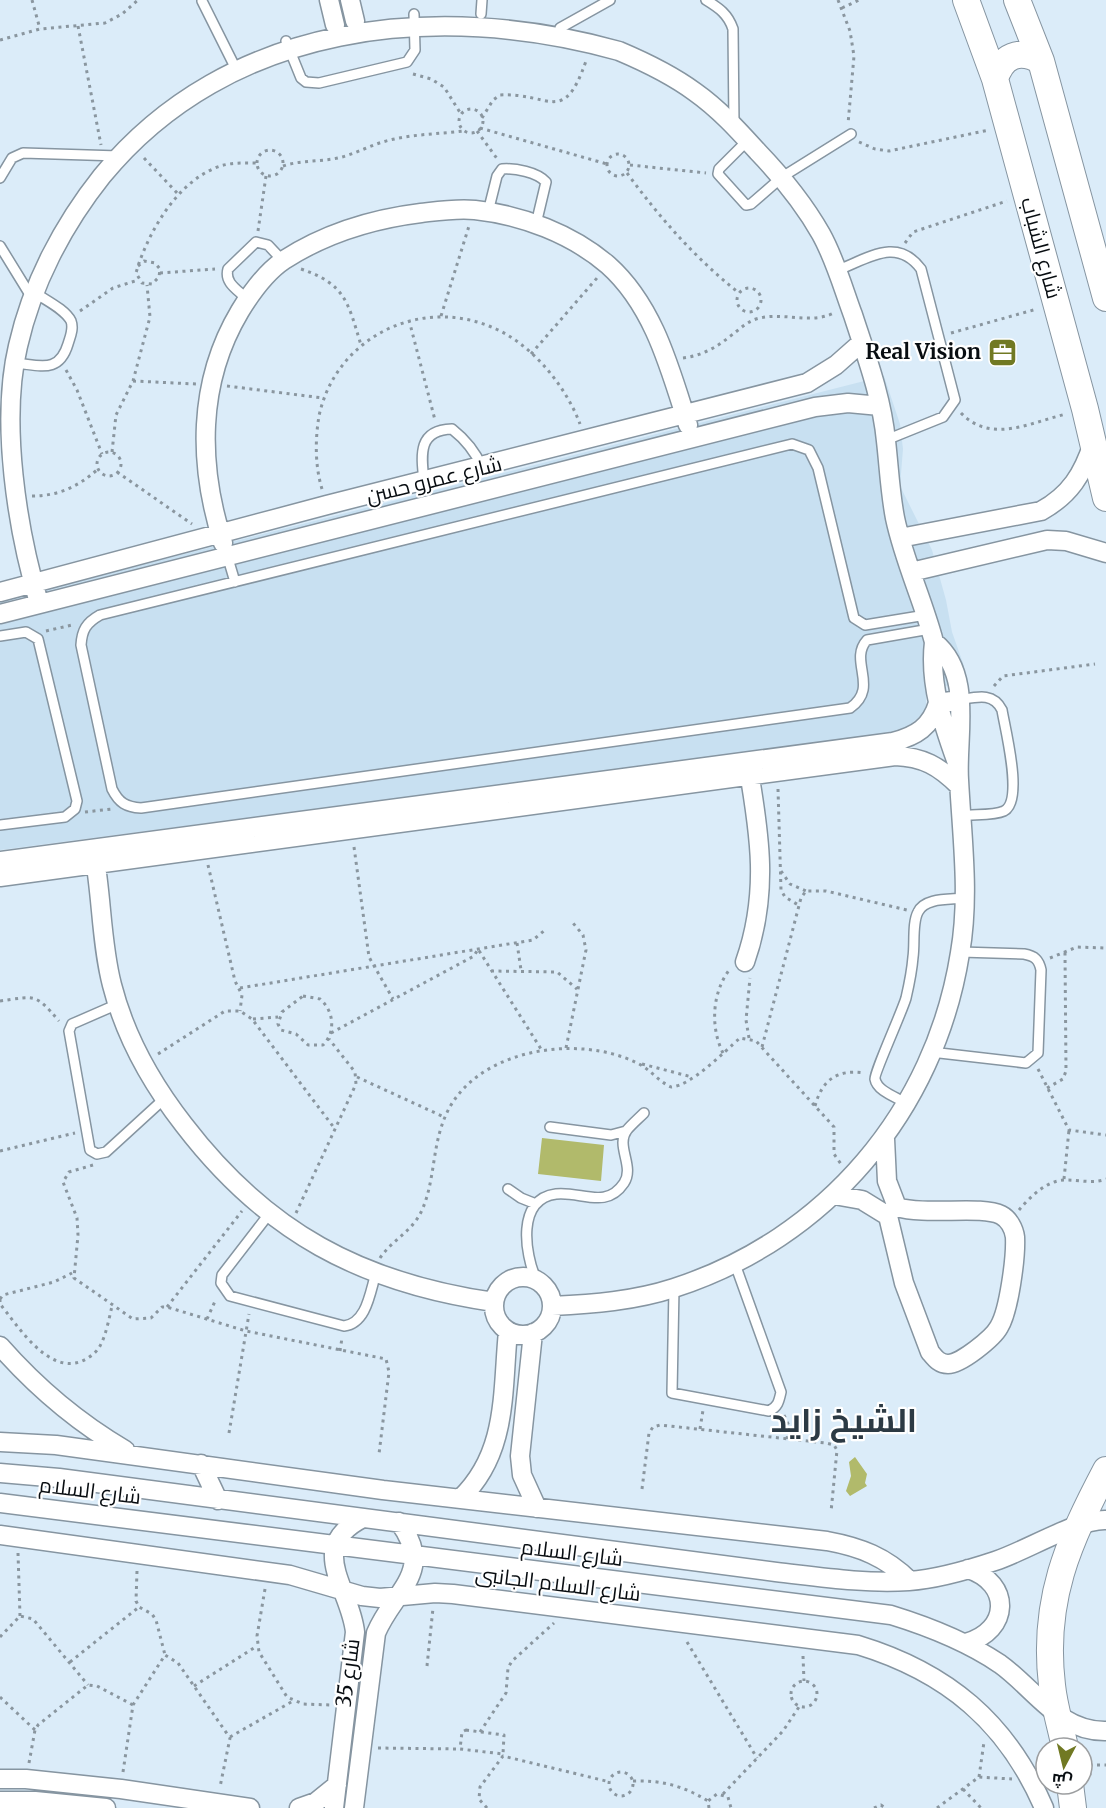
<svg xmlns="http://www.w3.org/2000/svg" width="1106" height="1808" font-family="Merriweather,Cairo,serif">
<rect width="100%" height="100%" fill="#dbecf9"/>
<path fill="#c8e0f1" d="M884,376L900,424L903,449L900,486L932,550L946,600L952,632L964,666V682L926,690V711L900,733L0,850V601Z"/>
<path fill="#b1ba6b" d="M542,1138L604,1145L601,1181L538,1174Z
M855,1457L867,1474L865,1483L867,1486L850,1496L846,1491L851,1476L849,1462Z"/>
<g fill="none" stroke-linecap="round" stroke-linejoin="round">
<defs>
<path id="lane" d="M706,0C719,8 728,14 733,29L734,125
M202,1L234,65
M481,14L482,0
M560,28L610,0
M286,41L301,78L306,82L319,83L407,62L415,50L414,14
M748,140L719,169L718,174L746,205L751,204L782,177L851,134
M0,178L12,158L23,153L119,156
M488,212L497,176L502,169C515,168 537,172 546,182L536,224
M0,246L32,298
M838,270C869,258 897,237 921,269L955,400L943,417L886,440
M247,299C238,290 224,283 228,269L256,242L268,245L283,261
M15,363C40,365 59,374 68,344C70,337 74,329 71,321C65,309 45,300 34,292
M424,481C421,454 418,430 452,429C466,440 475,451 482,467
M227,555L235,582
M926,615L865,625L854,618L818,468L809,450L792,444L100,615C86,623 82,630 81,645L112,789C119,803 126,807 141,808L850,708C880,687 848,661 867,640L930,629
M0,636L26,632L38,639L77,801L75,809L65,817L0,825
M959,700C977,697 993,692 1002,710C1005,729 1024,801 1004,811C993,816 973,814 961,816
M118,1004L72,1024L69,1031L90,1150L97,1154L106,1152L164,1099
M931,1052L1026,1063L1038,1053L1041,970C1039,960 1035,956 1024,954L961,952
M906,1103C896,1097 877,1091 875,1079C874,1073 902,1012 906,998C909,985 912,970 913,957C915,944 912,923 918,912C925,897 951,900 965,898
M550,1127L611,1135L626,1131
M508,1189L521,1198L536,1204
M269,1214L222,1275L221,1283L230,1296L344,1326C367,1323 370,1292 376,1273
M536,1279C525,1254 516,1199 556,1194C581,1191 606,1210 624,1183C635,1166 615,1146 627,1130C632,1124 638,1119 644,1113
M674,1288L672,1393L769,1411C778,1407 779,1401 781,1392L735,1264"/>
<path id="street" d="M329,0L335,25
M350,0L355,21
M900,538L1041,511C1070,495 1083,474 1093,443
M223,543C198,465 197,383 240,311C251,293 266,272 284,260C326,233 372,219 421,213C438,211 457,208 475,210C522,215 572,234 608,265C654,306 670,369 688,425
M911,572L1047,540L1066,541L1106,553
M0,592L327,505L807,383L836,365L862,342
M39,603C17,529 0,422 18,346C32,284 63,225 102,176C228,22 437,0 619,51C645,62 672,75 695,92C719,109 738,130 758,152C782,177 804,204 821,234C835,259 843,288 853,315C866,355 882,398 886,441C889,467 890,492 895,518C904,561 923,600 934,642C929,684 943,724 957,763
M0,614L815,407L848,403L880,406
M94,854C102,897 101,943 112,985C125,1036 152,1084 184,1125C266,1232 361,1283 494,1302
M0,861L893,742C916,736 931,727 938,703L959,700
M0,877L895,756C923,757 939,766 959,786
M745,962C769,894 760,835 748,766
M834,1195L862,1200L888,1216L904,1283L930,1352C935,1358 939,1364 948,1364C961,1364 993,1338 999,1327C1009,1311 1016,1257 1015,1237C1014,1229 1009,1219 1001,1215C981,1205 926,1216 897,1207L887,1181L885,1139
M494 1306a29 29 0 1 1 58 0a29 29 0 1 1-58 0Z
M552,1306C593,1304 634,1301 674,1288C826,1239 935,1111 960,953C970,896 962,838 959,780C956,737 974,674 934,642
M533,1333L520,1456L522,1475L537,1508
M0,1346C37,1388 77,1422 125,1450
M0,1442L56,1445L383,1490L827,1541C860,1547 886,1557 910,1581
M201,1464L218,1500
M0,1473L59,1478L776,1572C820,1577 865,1584 909,1581C938,1579 968,1570 995,1561C1026,1551 1077,1519 1106,1520
M460,1499C508,1453 502,1393 508,1331
M0,1503L891,1615C930,1627 966,1641 1000,1664C1035,1689 1059,1732 1106,1731
M0,1535L290,1575L362,1596L380,1598L435,1593L453,1594L858,1645C947,1672 1007,1722 1044,1808
M966,1643C1010,1631 1012,1583 968,1569
M0,1779H26L121,1789L250,1808
M0,1801H35L106,1808
M299,1808L316,1802L337,1785
M334,1808L355,1632C351,1589 305,1547 363,1518
M354,1808L376,1633C394,1590 436,1572 399,1522"/>
<path id="secondary" d="M966,0L995,79L1085,409L1106,498
M1017,0L1041,61L1106,298
M995,79C1002,56 1019,48 1041,61
M1065,1748C1061,1727 1054,1706 1052,1685C1042,1601 1068,1542 1106,1470
M1070,1784L1073,1808"/>
</defs>
<use href="#lane" stroke="#8695a1" stroke-width="12"/>
<use href="#street" stroke="#8695a1" stroke-width="21"/>
<use href="#secondary" stroke="#8695a1" stroke-width="28"/>
<path stroke="#8a969f" stroke-width="3" stroke-dasharray="3 4.5" stroke-linecap="butt" d="M32,0L40,29
M838,0L850,31L854,56L848,124
M842,8L859,0
M78,26L101,145
M0,40L40,29L105,23L122,14L138,0
M413,74L431,79L444,87L461,114
M459 121a12 12 0 1 1 24 0a12 12 0 1 1-24 0Z
M482,118L493,100L500,95C550,92 563,127 586,61
M480,128L607,164
M477,131L498,160
M859,142L875,149L889,151L989,130
M257 163a13 13 0 1 1 26 0a13 13 0 1 1-26 0Z
M607 165a11 11 0 1 1 22 0a11 11 0 1 1-22 0Z
M144,158L180,196
M630,165L706,173
M283,166C301,160 319,162 338,158C356,154 372,144 390,140C414,134 439,134 464,131
M627,173C660,218 695,258 739,293
M258,231L266,176
M905,243L913,232L1007,201
M138,266L144,261L155,263L160,269L159,277L152,284L142,283L136,273L138,266C151,228 177,184 215,168C229,162 243,163 257,163
M301,269C346,284 348,303 361,345
M160,273L215,269
M737 300a12 12 0 1 1 24 0a12 12 0 1 1-24 0Z
M80,311L113,288L138,280
M441,316L469,226
M409,320L435,420
M951,333L1037,309
M531,354L597,278
M683,358C700,356 716,348 729,337C739,330 745,323 756,319C783,311 809,325 834,313
M66,370L77,390L102,454
M133,381L196,384
M227,386L323,398
M961,413C991,444 1029,423 1066,414
M112,452L116,415L133,381L150,317L147,285
M97 464a12 12 0 1 1 24 0a12 12 0 1 1-24 0Z
M117,472L192,524
M322,489C315,466 315,440 319,416C335,340 416,297 489,326C529,341 565,384 580,424
M32,496C59,496 79,486 98,469
M46,631L72,625
M994,686L1003,676L1095,664
M778,789L781,890L785,897L800,906
M85,812L112,809
M354,847L369,957L393,999
M208,865L235,981L242,995L240,1011
M781,871L790,884L806,891
M517,943L521,970
M1050,958L1077,947L1106,948
M491,971L557,972L577,989
M240,988L533,940L545,930
M303,996L320,999C334,1011 336,1032 323,1045H308L296,1034L281,1030L278,1024L282,1012Z
M0,1001C36,996 35,993 59,1021
M253,1019L278,1017
M331,1033L474,956L478,949L541,1049
M749,1038L746,1020L750,978
M762,1047L801,898L806,891H826L907,910
M566,1048L586,950L583,935L573,923
M723,1053C710,1027 712,992 730,969
M158,1054L225,1011H240L252,1019L335,1129
M642,1064L692,1077
M1038,1069L1069,1130L1106,1135
M357,1077L444,1117
M1047,1088L1063,1079L1066,1071L1065,952
M815,1106C822,1080 837,1069 864,1073
M0,1151L75,1133
M93,1165L69,1172L63,1182L77,1218L78,1235L74,1278L133,1319L151,1318L162,1307H167L246,1331L386,1359L389,1372L379,1454
M1064,1179L1069,1130
M1019,1210C1031,1196 1048,1179 1067,1180C1080,1180 1094,1184 1106,1179
M296,1213L356,1084L355,1072L329,1039
M380,1258C392,1240 413,1231 422,1210C435,1181 432,1147 445,1117C473,1049 577,1033 637,1063C650,1069 658,1081 671,1087C691,1086 724,1052 740,1038L756,1041L834,1127V1154L841,1164
M0,1299V1304C18,1326 48,1375 82,1361C89,1358 96,1353 100,1346C106,1335 109,1319 112,1306
M0,1299L3,1295L54,1282L72,1273
M167,1307L242,1211
M207,1319L216,1299
M340,1351L342,1338
M784,1415L789,1426L787,1439
M700,1429L703,1410
M229,1433L249,1314
M642,1489L649,1433L653,1427L660,1425L826,1443L834,1445L837,1450L831,1512
M18,1553L20,1616
M137,1571L136,1601L139,1607L152,1614L156,1620L165,1655
M265,1589L257,1636L259,1652L287,1697L303,1704L330,1705
M0,1637L20,1616L33,1619L88,1685
M687,1642L757,1758
M803,1656L804,1681
M70,1662L139,1607
M427,1666L433,1608
M791 1694a13 13 0 1 1 26 0a13 13 0 1 1-26 0Z
M194,1686L257,1646
M0,1697L35,1730
M466,1730L504,1735L503,1754L460,1749L462,1732Z
M480,1732L506,1693L508,1668L512,1661L554,1623
M230,1737L293,1701
M378,1748L460,1749
M29,1763L35,1730L38,1725L88,1685L97,1686L133,1705
M1082,1765H1106
M1089,1765L1090,1776
M123,1772L133,1705L165,1655L178,1663L230,1738L220,1787
M609 1784a12 12 0 1 1 24 0a12 12 0 1 1-24 0Z
M979,1777L984,1742
M633,1781C661,1780 684,1786 708,1801
M963,1789L981,1808
M723,1794L783,1731L799,1707
M487,1808L479,1799L480,1787L503,1756L610,1782
M709,1808L708,1801L717,1794L728,1797L731,1808
M874,1808L881,1805L885,1808
M937,1808L979,1777L1012,1779"/>
<use href="#lane" stroke="#fff" stroke-width="9"/>
<use href="#street" stroke="#fff" stroke-width="18"/>
<use href="#secondary" stroke="#fff" stroke-width="26"/>
</g>
<defs>
<symbol id="office-square" viewBox="-11 -11 22 22"><rect x="-9" y="-9" width="18" height="18" rx="4" fill="#717923" stroke="#fff"/><path d="M-6-3h4V-5.5h4V-3h4V5H-6ZM-1-4.5V-3h2v-1.5ZM-6 0V1H6V0Z" fill="#fff"/></symbol>
</defs>
<g fill-rule="evenodd">
<use href="#office-square" x="986" y="336" width="33" height="33"/>
</g>
<g text-anchor="middle" stroke-width="4.5" stroke-linejoin="round" paint-order="stroke">
<g font-size="21" fill="#080d11" stroke="#fff">
<text transform="translate(1041 248) rotate(75)" y="7">شارع الشباب</text>
<text transform="translate(434 480) rotate(-14)" y="7">شارع عمرو حسن</text>
<text transform="translate(90 1491) rotate(7)" y="7">شارع السلام</text>
<text transform="translate(572 1553) rotate(7)" y="7">شارع السلام</text>
<text transform="translate(558 1584) rotate(7)" y="7">شارع السلام الجانبى</text>
<text transform="translate(348 1673) rotate(-82)" y="7">شارع 35</text>
</g>
<g font-size="21" font-weight="bold" fill="#080d11" stroke="#fff" text-anchor="end">
<text x="981" y="359">Real Vision</text>
</g>
<g font-size="33" font-weight="bold" fill="#2c3a44" stroke="#fff">
<text x="844" y="1432">الشيخ زايد</text>
</g>
</g>
<g transform="translate(1064 1766) rotate(187)"><circle r="28" fill="#ffffff" stroke="#9c9ea0" stroke-width="1.5"/>
<path d="M0-4.5L10 22L0 15L-10 22Z" fill="#717923"/>
<text y="-9" font-size="16" font-weight="bold" text-anchor="middle" fill="#080d11">ش</text>
</g>
</svg>
